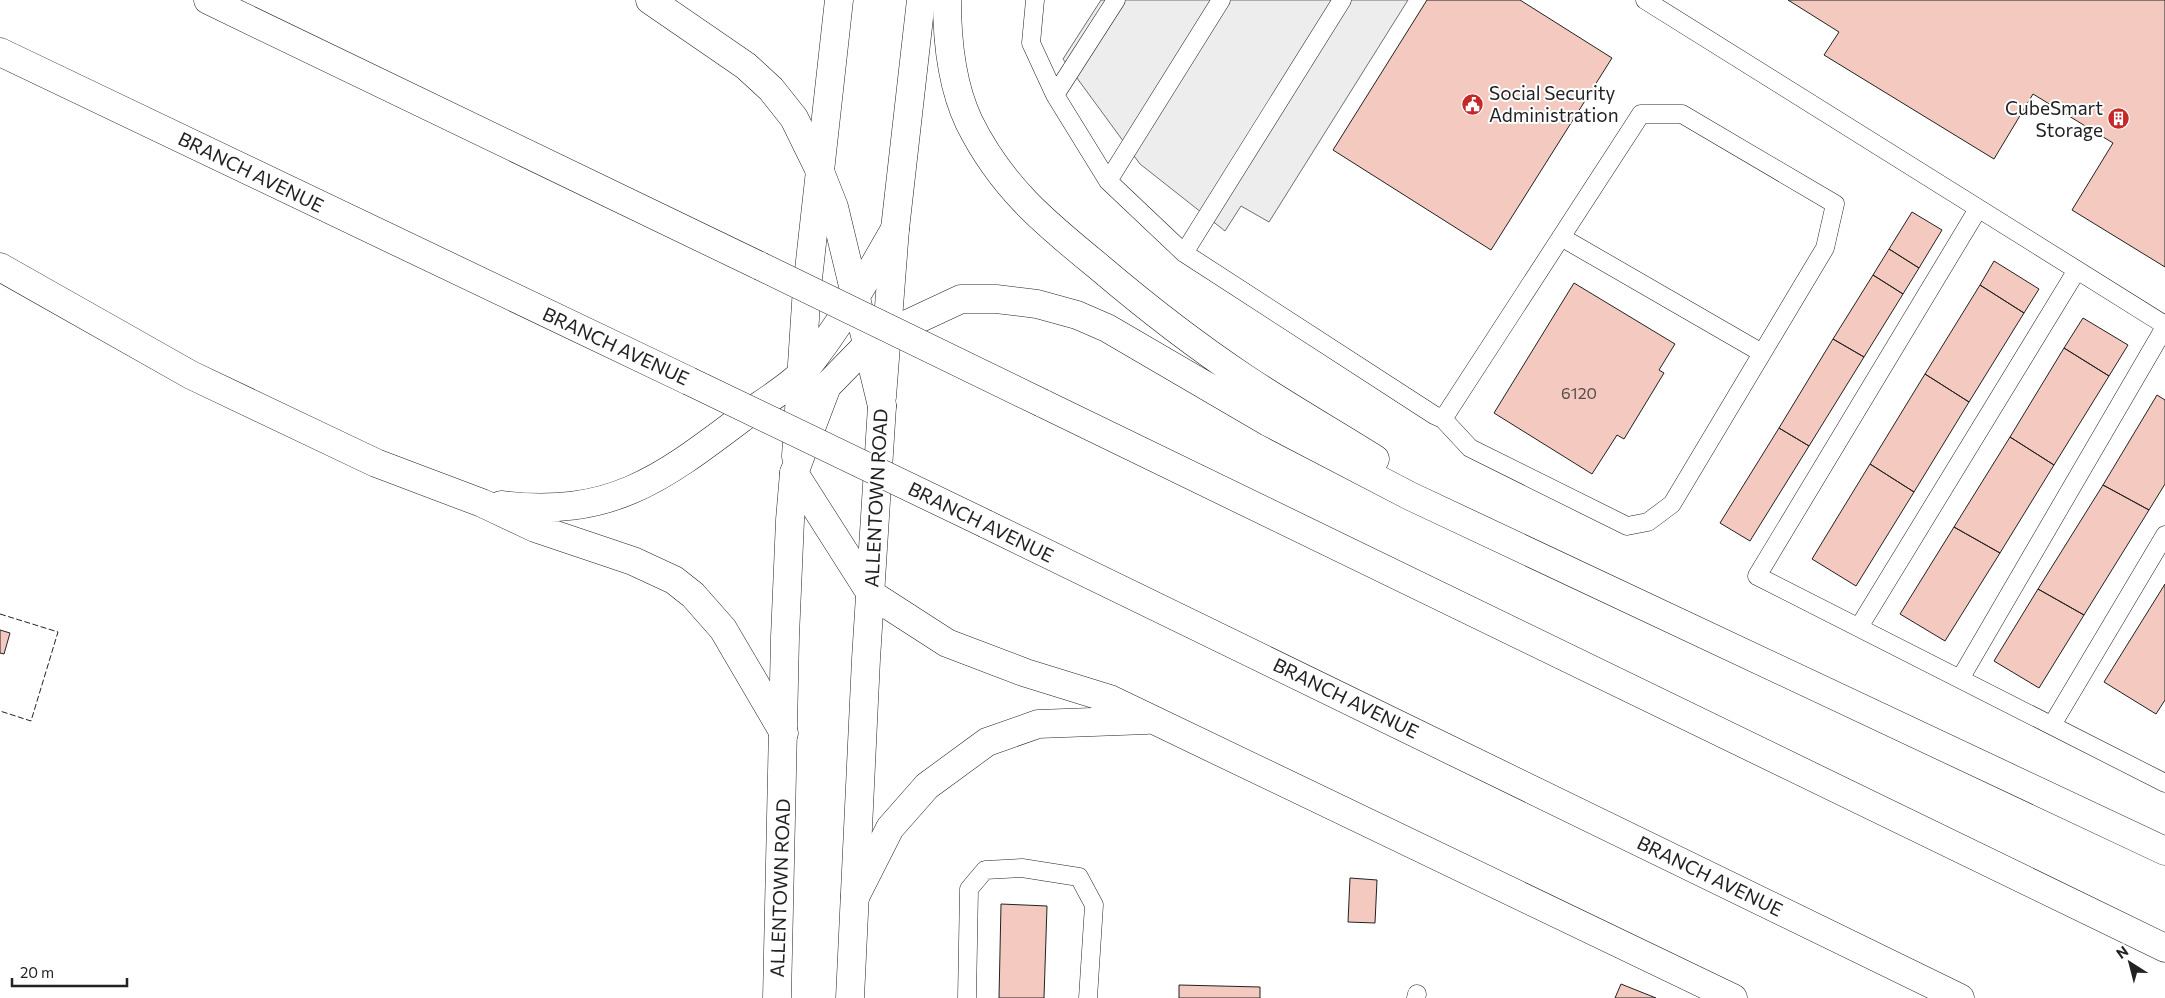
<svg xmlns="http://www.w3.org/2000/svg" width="2165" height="998" font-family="Commissioner,sans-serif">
<rect width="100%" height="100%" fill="#fff"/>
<path fill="#ededed" stroke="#6f6f6f" d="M1101,0H1408L1269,222L1241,206L1225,231L1140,164L1063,59Z"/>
<path fill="#f3c9c0" stroke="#222" d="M1427,0H1520L1612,58L1491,250L1333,150Z
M1788,0H2165V267L2072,210L2113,143L2033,94L1994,159L1824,55L1839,32Z
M1912,212L1942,230L1919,268L1889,249Z
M1889,249L1919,268L1903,294L1873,275Z
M1994,261L2039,289L2024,313L1980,285Z
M1873,275L1903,294L1864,357L1833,339Z
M1574,283L1675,344L1659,370L1664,373L1624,439L1617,435L1592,474L1494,413Z
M1980,285L2024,313L1969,402L1925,374Z
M2083,318L2128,345L2109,376L2064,348Z
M1833,339L1864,357L1809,446L1779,428Z
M2064,348L2109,376L2054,465L2010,437Z
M1925,374L1969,402L1914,492L1870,464Z
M2157,395L2165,400V484L2149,510L2103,485Z
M1779,428L1809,446L1750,541L1720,523Z
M2010,437L2054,465L2000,553L1954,527Z
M1870,464L1914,492L1856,586L1812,559Z
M2103,485L2149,510L2084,615L2038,589Z
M1954,527L2000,553L1945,641L1900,614Z
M2165,584V700L2156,714L2104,682Z
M2038,589L2084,615L2039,688L1994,661Z
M0,630L10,633L4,654L0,653Z
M1350,878L1377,880L1375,923L1348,922Z
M1001,904L1047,906L1044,998H999Z
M1621,984L1656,998H1615Z
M1179,985L1260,987V998H1179Z"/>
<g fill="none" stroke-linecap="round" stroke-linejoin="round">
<defs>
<path id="service" d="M1035,0L1031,43L1055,95L1108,181L1184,253L1434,415L1443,419L1641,114H1682L1835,204L1825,248L1672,504L1648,522L1627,526L1470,448L1443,419
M1645,0L2165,325
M1055,95L1116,0
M1108,181L1221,0
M1978,209L1757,576L2165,783
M1561,237L1762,353
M1184,253L1342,0
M1859,627L2077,270
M1960,679L2165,327
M2052,725L2165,535
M967,998L969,889L985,870L1022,868L1079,877L1094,905L1088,998
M1416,998L1417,994"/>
<path id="secondary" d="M882,397L895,229L921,0
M796,456L807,288L839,0"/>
<path id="primary" d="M777,998L785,637L790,520L794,473
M850,998L866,659L882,406"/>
<path id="motorway" d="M208,0L760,266
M650,0L746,66L771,89L794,118L819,169L834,207L882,406
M947,0C947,39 952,86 969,122C1001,187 1045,223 1099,267C1146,307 1195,345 1246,379C1288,407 1332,432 1375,459
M0,52L689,381
M0,267L191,375L376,463L482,503L535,528L633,561L674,580L693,595L723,629L784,733
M1042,403L2165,948
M501,505C610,518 660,480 742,418C758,406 791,386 803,372C839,328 867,278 895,229
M986,524L1960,998
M855,897L890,828L927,786L987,742L1038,724L1147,720
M1733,998L1110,699L1026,673L947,643L871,594L794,473L827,386L867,345L886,334L961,299H996L1037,304L1077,315L1107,328L1268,422L1410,496L2165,851"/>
</defs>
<use href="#service" stroke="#222" stroke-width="19"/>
<use href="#secondary" stroke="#222" stroke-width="29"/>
<use href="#primary" stroke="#222" stroke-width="29"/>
<use href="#motorway" stroke="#222" stroke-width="29"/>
<use href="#service" stroke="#fff" stroke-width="18"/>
<use href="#secondary" stroke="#fff" stroke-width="28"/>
<use href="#primary" stroke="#fff" stroke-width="28"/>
<use href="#motorway" stroke="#fff" stroke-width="28"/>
<defs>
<path id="motorway-bridge" d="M760,266L1042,403
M689,381L986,524"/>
</defs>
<use href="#motorway-bridge" stroke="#222" stroke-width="29" stroke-linecap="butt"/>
<use href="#motorway-bridge" stroke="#fff" stroke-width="28"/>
<path stroke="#222" stroke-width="1" stroke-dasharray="6 2.5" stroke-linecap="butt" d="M0,614L58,632L31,721L0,711"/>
</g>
<defs>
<symbol id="civic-disc" viewBox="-11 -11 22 22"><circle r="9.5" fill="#c62828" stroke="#fff"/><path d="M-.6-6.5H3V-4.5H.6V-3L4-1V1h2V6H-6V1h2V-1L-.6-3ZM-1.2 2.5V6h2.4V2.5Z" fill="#fff"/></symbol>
<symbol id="building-disc" viewBox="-11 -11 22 22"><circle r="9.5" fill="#c62828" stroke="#fff"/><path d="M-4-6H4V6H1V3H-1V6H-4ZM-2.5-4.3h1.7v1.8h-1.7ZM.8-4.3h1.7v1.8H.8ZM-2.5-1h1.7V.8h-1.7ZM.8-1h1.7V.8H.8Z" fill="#fff"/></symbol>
</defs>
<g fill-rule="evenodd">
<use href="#civic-disc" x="1460" y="92" width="25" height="25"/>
<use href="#building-disc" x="2106" y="106" width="25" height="25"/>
</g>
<g text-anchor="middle" stroke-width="4" stroke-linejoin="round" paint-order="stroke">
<g font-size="16" fill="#564c4a">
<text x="1579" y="399">6120</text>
</g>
<g font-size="19" fill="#222" stroke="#fff" text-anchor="start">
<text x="1489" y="100">Social Security<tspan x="1489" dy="22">Administration</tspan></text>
<text x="2103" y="115" text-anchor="end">CubeSmart<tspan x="2103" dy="22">Storage</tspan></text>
</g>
<g font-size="19" fill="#222" stroke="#fff">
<text transform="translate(251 172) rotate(26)" y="7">BRANCH AVENUE</text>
<text transform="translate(616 346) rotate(25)" y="7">BRANCH AVENUE</text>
<text transform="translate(876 498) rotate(-87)" y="7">ALLENTOWN ROAD</text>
<text transform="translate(981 522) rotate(26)" y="7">BRANCH AVENUE</text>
<text transform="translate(1346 698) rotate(26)" y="7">BRANCH AVENUE</text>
<text transform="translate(1710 876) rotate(26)" y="7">BRANCH AVENUE</text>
<text transform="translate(780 888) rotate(-88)" y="7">ALLENTOWN ROAD</text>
</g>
</g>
<g transform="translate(2130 963) rotate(324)" stroke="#ffffff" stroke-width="4" paint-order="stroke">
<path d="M0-4L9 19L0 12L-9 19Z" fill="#222222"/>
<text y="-8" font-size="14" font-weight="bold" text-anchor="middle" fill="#222222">N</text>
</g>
<path d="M12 978v8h115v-8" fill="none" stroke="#222222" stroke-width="2.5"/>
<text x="20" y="978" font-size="15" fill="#222222" stroke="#ffffff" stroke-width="4" paint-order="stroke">20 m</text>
</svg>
